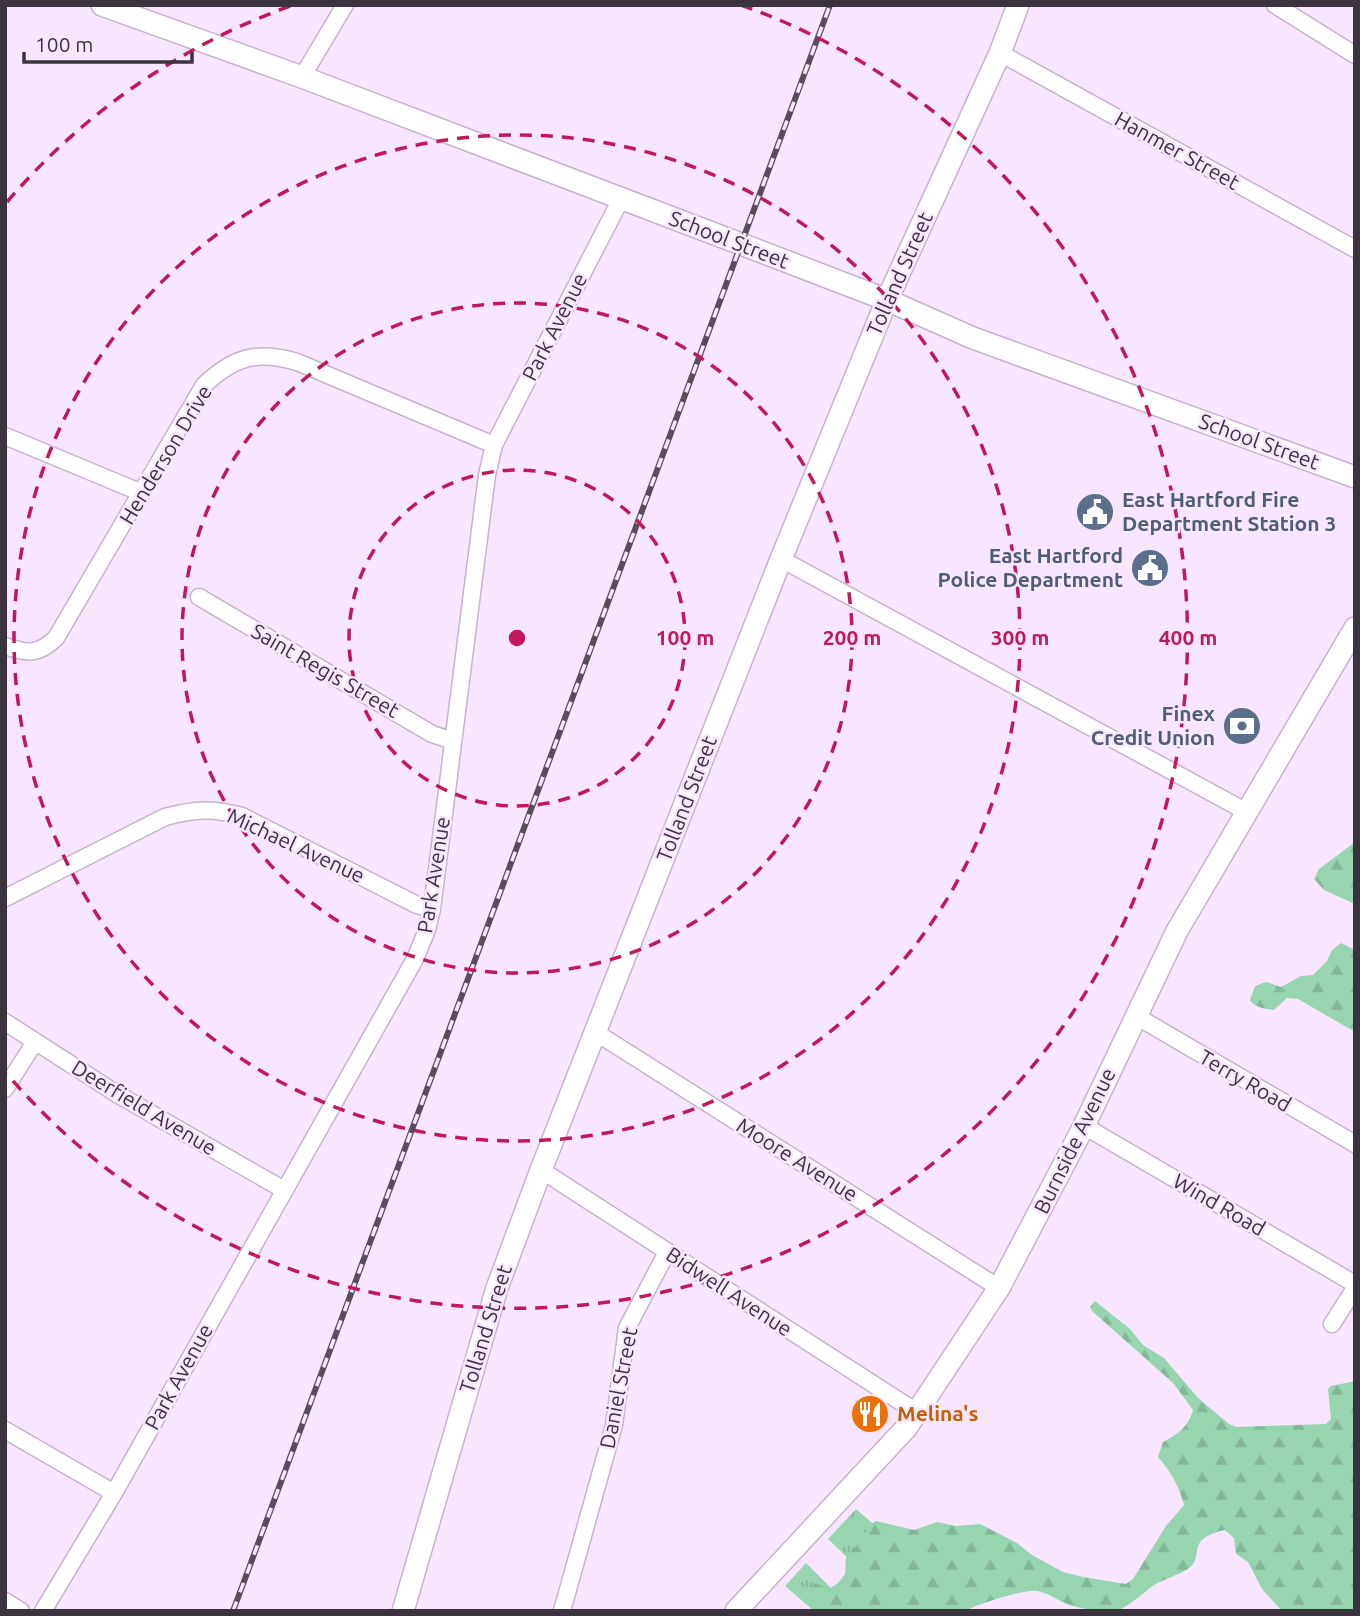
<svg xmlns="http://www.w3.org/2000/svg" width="1360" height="1616" font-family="Ubuntu,sans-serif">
<defs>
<pattern id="grass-tufts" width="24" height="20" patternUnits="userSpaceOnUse" patternTransform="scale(1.75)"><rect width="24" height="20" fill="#96d5b0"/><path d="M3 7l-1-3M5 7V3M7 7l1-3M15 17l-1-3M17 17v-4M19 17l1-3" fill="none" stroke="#82b798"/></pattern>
<pattern id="forest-firs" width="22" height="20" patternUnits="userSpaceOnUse" patternTransform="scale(1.75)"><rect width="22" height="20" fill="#96d5b0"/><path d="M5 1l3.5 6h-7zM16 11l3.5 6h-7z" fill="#82b798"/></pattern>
</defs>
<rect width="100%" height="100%" fill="#f8e6fe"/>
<path fill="url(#grass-tufts)" d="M856,1509L944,1585L903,1611L828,1539Z
M806,1563L854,1611H814L785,1586Z"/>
<path fill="url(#forest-firs)" d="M1355,842V904L1324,890L1314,879L1319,869Z
M1341,943L1355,950V1032L1298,999L1287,998L1274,1010C1266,1009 1255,1008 1250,1000L1255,986L1266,982L1281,987L1301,976L1313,975L1327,961L1332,950Z
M1095,1301L1130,1329L1143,1345L1164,1358L1198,1398L1229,1424L1236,1427L1326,1424L1331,1419L1328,1389L1331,1386L1355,1381V1611H1282L1262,1589L1248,1562L1236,1554L1234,1538L1225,1530C1183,1539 1206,1557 1188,1569C1178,1575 1165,1579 1154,1585C1143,1593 1132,1604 1119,1610C1110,1614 1076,1608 1067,1604C1057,1600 1047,1592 1037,1591C1025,1589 976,1604 966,1611H823L811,1601L806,1591L815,1583L829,1589L838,1583L845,1574L846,1556L860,1542L869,1525L876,1521L914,1530L937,1522L956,1526L980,1524L1017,1543L1032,1555L1063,1572L1083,1577L1126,1584L1133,1579L1166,1526L1184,1505C1179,1486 1171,1472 1158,1457L1163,1442C1178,1434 1188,1427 1193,1410L1173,1383L1092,1311L1090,1307Z"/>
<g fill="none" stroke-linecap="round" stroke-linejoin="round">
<defs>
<path id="minor" d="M1275,5L1355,55
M1000,53L1355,249
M302,77L345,5
M5,436L142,493
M781,559L1247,812
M199,597L432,734L453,741
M5,646C28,654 38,655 56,638L204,385C234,357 257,350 297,362L494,445
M5,898L165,817C195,809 212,808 242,816L417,905L432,909
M1136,1016L1355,1144
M5,1022L117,1094L284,1190
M595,1032L999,1288
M5,1089L35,1042
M1084,1126L1355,1284
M541,1170L918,1413
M1332,1324L1355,1288
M5,1430L114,1493
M5,1601L21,1611
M43,1611L114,1493L415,959L427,930L432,909L487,475L494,445L621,199
M562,1611L614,1425L627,1328L667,1252"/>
<path id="major" d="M102,5L302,77L741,244L887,300L973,338L1355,477
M403,1611L497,1288L541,1170L781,559L887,300L1000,53L1018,5
M736,1611L907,1427L999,1288L1084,1126L1177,931L1355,628"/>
</defs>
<use href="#minor" stroke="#c8b2cf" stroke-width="19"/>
<use href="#major" stroke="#c8b2cf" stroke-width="24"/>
<use href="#minor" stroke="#fff" stroke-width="16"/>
<use href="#major" stroke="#fff" stroke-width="21"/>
<defs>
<path id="rail" d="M233,1611L830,5"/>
</defs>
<use href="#rail" stroke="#584e5b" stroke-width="6"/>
<use href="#rail" stroke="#f8e6fe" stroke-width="3.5" stroke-dasharray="10" stroke-linecap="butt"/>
</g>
<g fill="none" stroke="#c2185b" stroke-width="3.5" stroke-dasharray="12 9">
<circle cx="517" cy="638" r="168"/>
<circle cx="517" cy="638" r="335"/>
<circle cx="517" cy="638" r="503"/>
<path d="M7 202A671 671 0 0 1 293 5M741 5A671 671 0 1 1 7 1074"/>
</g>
<defs>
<symbol id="civic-disc" viewBox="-11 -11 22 22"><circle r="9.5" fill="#5c6f8a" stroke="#f8e6fe"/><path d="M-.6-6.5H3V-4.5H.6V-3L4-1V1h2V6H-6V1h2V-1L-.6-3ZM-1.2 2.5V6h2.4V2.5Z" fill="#fff"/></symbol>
<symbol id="bank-disc" viewBox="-11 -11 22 22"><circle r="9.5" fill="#5c6f8a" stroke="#f8e6fe"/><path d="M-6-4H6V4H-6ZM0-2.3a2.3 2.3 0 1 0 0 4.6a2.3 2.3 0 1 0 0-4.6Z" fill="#fff"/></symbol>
<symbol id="restaurant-disc" viewBox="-11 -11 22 22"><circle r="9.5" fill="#e8710a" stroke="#f8e6fe"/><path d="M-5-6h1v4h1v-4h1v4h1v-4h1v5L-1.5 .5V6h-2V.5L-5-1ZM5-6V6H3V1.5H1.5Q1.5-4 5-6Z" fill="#fff"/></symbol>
</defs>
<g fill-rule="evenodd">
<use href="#civic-disc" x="1073" y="490" width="44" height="44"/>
<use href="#civic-disc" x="1128" y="546" width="44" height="44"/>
<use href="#bank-disc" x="1220" y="704" width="44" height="44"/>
<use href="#restaurant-disc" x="848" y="1392" width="44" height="44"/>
</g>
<g text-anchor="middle" stroke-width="5" stroke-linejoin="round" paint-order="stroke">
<g font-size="21" fill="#3b333e" stroke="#f8e6fe">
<text transform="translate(1177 151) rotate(29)" y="7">Hanmer Street</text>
<text transform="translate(729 240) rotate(21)" y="7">School Street</text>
<text transform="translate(900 274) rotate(-66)" y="7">Tolland Street</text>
<text transform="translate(555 327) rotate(-63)" y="7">Park Avenue</text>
<text transform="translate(1259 442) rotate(20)" y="7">School Street</text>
<text transform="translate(166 455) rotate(-59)" y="7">Henderson Drive</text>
<text transform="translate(325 671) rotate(30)" y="7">Saint Regis Street</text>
<text transform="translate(687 799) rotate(-69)" y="7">Tolland Street</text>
<text transform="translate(296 846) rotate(25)" y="7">Michael Avenue</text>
<text transform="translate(434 875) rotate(-81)" y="7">Park Avenue</text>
<text transform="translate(1245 1081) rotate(30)" y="7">Terry Road</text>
<text transform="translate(144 1108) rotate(31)" y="7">Deerfield Avenue</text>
<text transform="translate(1075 1141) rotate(-64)" y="7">Burnside Avenue</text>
<text transform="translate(797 1160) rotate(32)" y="7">Moore Avenue</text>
<text transform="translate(1219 1205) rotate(30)" y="7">Wind Road</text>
<text transform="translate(729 1292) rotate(33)" y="7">Bidwell Avenue</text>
<text transform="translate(486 1329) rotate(-73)" y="7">Tolland Street</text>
<text transform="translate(179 1377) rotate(-61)" y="7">Park Avenue</text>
<text transform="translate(619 1388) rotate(-79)" y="7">Daniel Street</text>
</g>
<g font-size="21" font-weight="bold" fill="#4e5e75" stroke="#f8e6fe" text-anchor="end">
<text x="1122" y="507" text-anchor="start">East Hartford Fire<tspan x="1122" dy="24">Department Station 3</tspan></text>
<text x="1123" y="563">East Hartford<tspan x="1123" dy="24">Police Department</tspan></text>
<text x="1215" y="721">Finex<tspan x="1215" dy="24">Credit Union</tspan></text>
</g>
<g font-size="21" font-weight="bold" fill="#c56008" stroke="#f8e6fe" text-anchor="start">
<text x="897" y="1421">Melina's</text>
</g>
</g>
<circle cx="517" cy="638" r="10" fill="#c2185b" stroke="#f8e6fe" stroke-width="3.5"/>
<g font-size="21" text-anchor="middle" font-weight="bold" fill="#c2185b" stroke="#f8e6fe" stroke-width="5" stroke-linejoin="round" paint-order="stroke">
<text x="685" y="645">100 m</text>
<text x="852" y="645">200 m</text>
<text x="1020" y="645">300 m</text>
<text x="1188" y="645">400 m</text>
</g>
<rect width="1360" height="1616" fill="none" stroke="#3b333e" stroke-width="14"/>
<path d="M24 52v10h168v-10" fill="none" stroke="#3b333e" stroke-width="3.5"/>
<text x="35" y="52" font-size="21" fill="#3b333e" stroke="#f8e6fe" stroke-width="5" paint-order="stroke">100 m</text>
</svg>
